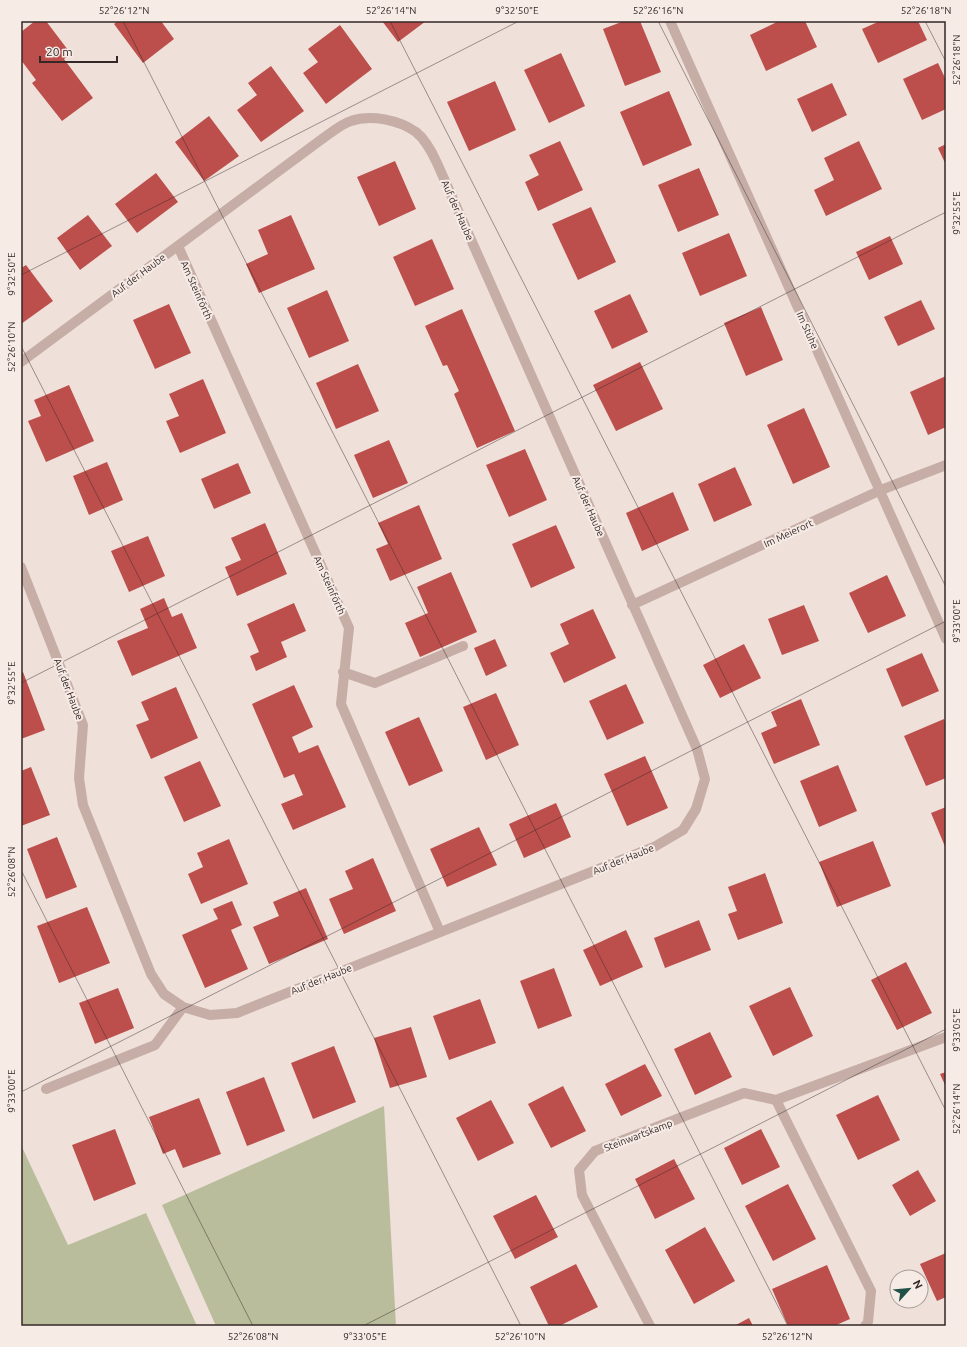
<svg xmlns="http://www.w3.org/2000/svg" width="967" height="1347" font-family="Ubuntu,sans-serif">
<rect width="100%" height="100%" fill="#efe0da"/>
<path fill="#b9bd9b" d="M384,1106L396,1326H216L162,1205Z
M21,1145L68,1245L146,1213L197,1326H21Z"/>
<path fill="#bc4e4b" d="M35,21H46L71,54L64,59L93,98L62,121L32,83L36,80L21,60V32Z
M118,21H161L174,39L143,63L114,24Z
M382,21H426L398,42Z
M624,21H640L661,72L625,86L603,29Z
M779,21H805L817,47L766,71L750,35Z
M880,21H918L927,40L878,63L862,29Z
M340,25L372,69L326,104L303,73L318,62L308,49Z
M561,53L585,106L549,123L524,70Z
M938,63L946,80V109L922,120L903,79Z
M271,66L304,111L261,142L237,110L257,95L248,83Z
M495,81L516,130L469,151L447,102Z
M832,83L847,115L812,132L797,99Z
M669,91L692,145L643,166L620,112Z
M209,116L239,156L204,181L175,142Z
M560,141L583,190L538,211L525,182L539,175L529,155Z
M859,141L882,189L826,216L814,190L834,180L824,158Z
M946,144V165L938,148Z
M395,161L416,209L379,226L357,177Z
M699,168L719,215L678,232L658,185Z
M156,173L178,202L137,233L115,204Z
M591,207L616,262L578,280L552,224Z
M88,215L112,246L80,270L57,238Z
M291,215L315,269L259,293L246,264L268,254L258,230Z
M729,233L747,276L700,296L682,253Z
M890,236L903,264L869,280L856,252Z
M432,239L454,289L415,306L393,257Z
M26,265L53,301L21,324V268Z
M327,290L349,341L309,358L287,308Z
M630,294L648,332L612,349L594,311Z
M921,300L935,329L898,346L884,317Z
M169,304L191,353L155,369L133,320Z
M761,307L783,360L746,376L724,323Z
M462,309L515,431L477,448L454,394L459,391L447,365L443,366L425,326Z
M640,362L663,409L616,431L593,385Z
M358,364L379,411L336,429L316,383Z
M946,376V427L928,435L910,392Z
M203,379L226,433L180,453L166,421L179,416L169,394Z
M69,385L94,441L46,462L28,421L41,416L34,400Z
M804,408L830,467L793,484L767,425Z
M389,440L408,483L373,498L354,455Z
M525,449L547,500L509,517L486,465Z
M107,462L123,500L89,515L73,476Z
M238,463L251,493L214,509L201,479Z
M735,467L752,505L714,522L698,484Z
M673,492L689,530L642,551L626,513Z
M419,505L442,559L390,581L376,549L388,544L378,523Z
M265,523L287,574L237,596L225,567L241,560L231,538Z
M556,525L575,568L531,588L512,544Z
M148,536L165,576L129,592L111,551Z
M451,572L477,632L420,657L405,623L428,613L417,587Z
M887,575L906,616L868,633L849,593Z
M164,598L172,617L182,613L197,648L132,676L117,641L148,628L140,609Z
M294,603L306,631L281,642L287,657L256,671L250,656L259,652L247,624Z
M804,605L819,641L782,655L768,619Z
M593,609L616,658L564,683L550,653L569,644L560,624Z
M495,639L507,666L486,676L474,648Z
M744,644L761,678L720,698L703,665Z
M922,653L939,691L902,707L886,669Z
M23,672L45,730L21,739V673Z
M626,684L644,723L607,740L589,701Z
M294,685L313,727L292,737L299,753L318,745L346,807L293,830L281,804L303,795L294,774L284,778L252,704Z
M176,687L198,738L151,759L136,725L149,720L141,702Z
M496,693L519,745L486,760L463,707Z
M801,699L820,745L774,764L761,733L777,726L771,712Z
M419,717L443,771L409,786L385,732Z
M944,719L946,724V778L926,786L904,736Z
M645,756L668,808L627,826L604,774Z
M200,761L221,806L184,822L164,777Z
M838,765L857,811L819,827L800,781Z
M31,767L50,815L21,826V771Z
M556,803L571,837L524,858L509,824Z
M946,807V849L931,813Z
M479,827L497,865L447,887L430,849Z
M57,837L77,887L46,899L27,849Z
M229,839L248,884L201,904L188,874L203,867L197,853Z
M873,841L891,886L837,907L819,862Z
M373,858L396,911L344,934L329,899L353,889L345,871Z
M765,873L783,923L738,940L728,914L737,911L728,887Z
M306,888L328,939L269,964L253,927L279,916L273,902Z
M232,901L242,925L231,930L248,969L205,988L182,935L218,919L213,909Z
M87,907L110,963L59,983L37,926Z
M699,920L711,950L665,968L654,938Z
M626,930L643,967L600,986L583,950Z
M906,962L932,1013L897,1030L871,980Z
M554,968L572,1016L538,1029L520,981Z
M790,987L813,1036L773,1056L749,1006Z
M118,988L134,1028L95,1044L79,1003Z
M480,999L496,1043L449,1060L433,1016Z
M411,1027L427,1077L390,1088L374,1038Z
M710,1032L732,1077L695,1095L674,1049Z
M334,1046L356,1102L313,1119L291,1063Z
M645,1064L662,1096L621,1116L605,1084Z
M946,1072V1087L940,1074Z
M264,1077L285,1131L247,1146L226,1092Z
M563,1086L586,1131L551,1148L528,1104Z
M878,1095L900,1140L858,1160L836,1115Z
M199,1098L221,1154L183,1168L175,1149L163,1154L149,1117Z
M491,1100L514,1143L478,1161L456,1118Z
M115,1129L136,1184L94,1201L72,1145Z
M761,1129L780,1167L742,1185L724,1148Z
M674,1159L695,1199L655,1219L635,1179Z
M918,1170L936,1201L910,1216L892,1185Z
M788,1184L816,1239L773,1261L745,1206Z
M536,1195L558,1237L515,1259L493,1216Z
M705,1227L735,1281L694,1304L665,1250Z
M946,1253V1297L937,1301L920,1264Z
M576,1264L598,1307L559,1326H549L530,1287Z
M827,1265L850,1319L834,1326H788L772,1289Z
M749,1318L753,1326H734Z"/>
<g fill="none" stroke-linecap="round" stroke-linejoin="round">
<path stroke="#c6aea7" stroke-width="10" d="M670,21L946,639
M178,246L349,628L341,704L440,932
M21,362L322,139C331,133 341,124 351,121C371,114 399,120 416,132C426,140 432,152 437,163L697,749L705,779L696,809L683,830L654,847L237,1013L210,1015L183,1007L164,994L151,974L83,805L79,778L83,725L21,567
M632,605L881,490L946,465
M343,672L375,683L463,646
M46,1089L155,1045L183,1007
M776,1100L871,1291L868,1322L865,1326
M650,1326L582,1195L579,1170L595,1151L744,1093L776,1100L946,1037"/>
</g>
<path fill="none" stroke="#332827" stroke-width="1" stroke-opacity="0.45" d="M123,21L788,1326M390,21L946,1111M658,21L946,587M925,21L946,62M21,275L519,21M21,346L521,1326M21,683L946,212M21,870L253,1326M21,1092L946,621M363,1326L946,1029"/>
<g text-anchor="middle" stroke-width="4" stroke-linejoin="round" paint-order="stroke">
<g font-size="10" fill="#332827" stroke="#f7ebe6">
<text transform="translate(458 210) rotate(66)" y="4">Auf der Haube</text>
<text transform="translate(138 275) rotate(-37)" y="4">Auf der Haube</text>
<text transform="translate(197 290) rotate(66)" y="4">Am Steinförth</text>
<text transform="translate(808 330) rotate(66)" y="4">Im Stühe</text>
<text transform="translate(589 506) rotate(66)" y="4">Auf der Haube</text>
<text transform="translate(788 533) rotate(-25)" y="4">Im Meierort</text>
<text transform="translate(330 585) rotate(66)" y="4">Am Steinförth</text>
<text transform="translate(69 689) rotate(69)" y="4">Auf der Haube</text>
<text transform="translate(623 859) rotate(-22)" y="4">Auf der Haube</text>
<text transform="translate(321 979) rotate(-22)" y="4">Auf der Haube</text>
<text transform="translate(638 1135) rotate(-21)" y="4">Steinwartskamp</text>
</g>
</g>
<rect width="967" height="1347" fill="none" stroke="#f7ebe6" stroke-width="44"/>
<g transform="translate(909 1289) rotate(63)"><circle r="19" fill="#f7ebe6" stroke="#a99d9a"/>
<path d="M0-3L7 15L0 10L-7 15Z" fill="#205149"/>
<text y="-6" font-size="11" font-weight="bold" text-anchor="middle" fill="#332827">N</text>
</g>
<path d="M40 56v6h77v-6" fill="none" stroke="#332827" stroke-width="2"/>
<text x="46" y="56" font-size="12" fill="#332827" stroke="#f7ebe6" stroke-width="3" paint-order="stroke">20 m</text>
<rect x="22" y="22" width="923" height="1303" fill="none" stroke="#332827" stroke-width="1.5"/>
<g font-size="10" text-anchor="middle" fill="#332827">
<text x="124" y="14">52°26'12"N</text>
<text x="391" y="14">52°26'14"N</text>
<text x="517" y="14">9°32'50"E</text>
<text x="658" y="14">52°26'16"N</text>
<text x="926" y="14">52°26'18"N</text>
<text transform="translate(956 60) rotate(-90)" y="4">52°26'18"N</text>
<text transform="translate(956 213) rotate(-90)" y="4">9°32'55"E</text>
<text transform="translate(11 274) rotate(-90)" y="4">9°32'50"E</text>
<text transform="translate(11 347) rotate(-90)" y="4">52°26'10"N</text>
<text transform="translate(956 621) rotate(-90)" y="4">9°33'00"E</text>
<text transform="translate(11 683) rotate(-90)" y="4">9°32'55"E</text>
<text transform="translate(11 872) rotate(-90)" y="4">52°26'08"N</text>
<text transform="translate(956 1030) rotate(-90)" y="4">9°33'05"E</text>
<text transform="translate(11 1091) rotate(-90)" y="4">9°33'00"E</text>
<text transform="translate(956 1109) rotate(-90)" y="4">52°26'14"N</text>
<text x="253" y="1340">52°26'08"N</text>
<text x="365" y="1340">9°33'05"E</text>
<text x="520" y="1340">52°26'10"N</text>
<text x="787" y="1340">52°26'12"N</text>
</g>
</svg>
